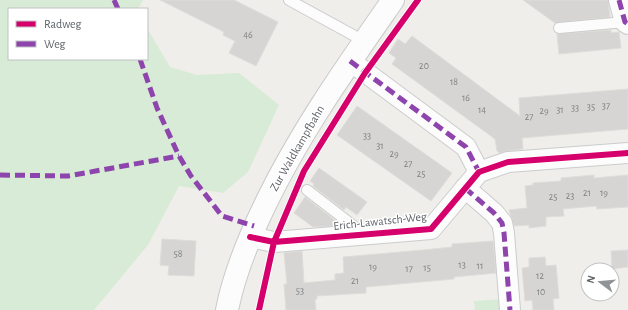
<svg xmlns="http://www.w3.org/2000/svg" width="628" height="310" font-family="'Alegreya Sans',sans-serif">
<rect width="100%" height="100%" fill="#efeeea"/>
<path fill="#d8ebd6" d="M0,0H143L138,9H9V59H147V28L170,67L197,75L239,73L279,105L248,172L223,193L179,186L148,245L94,310H0Z
M504,299V310H475L474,301Z"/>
<path fill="#d6d5d3" stroke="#deddd9" d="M160,0H234L278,22L256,66L229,53L235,41L223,35L224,32Z
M523,0H608L610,17L555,23Z
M611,30V33L619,32L621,48L559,54L557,34Z
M412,36L520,116L519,98L628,89V129L522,138L523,149L507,151L499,153L497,151L495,139L392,64L396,58L389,53L398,39L405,44Z
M357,106L452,173L431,201L337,135Z
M319,168L367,202L357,215L346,207L344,210L313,186L314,184L310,181Z
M594,175V178L628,175V207L597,209L596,206L563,209L564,216L546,217V226L529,228V225L514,226L509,210L527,208L525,186L533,185V183L561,181V178Z
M305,197L336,221L333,226L313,227L294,213Z
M162,239L196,241L194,276L168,275L169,266L160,265Z
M493,241L496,273L454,277V279L366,287V293L317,296V299L315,300L316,310H286L284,284H287L284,253L302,251L304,283L335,280V274L344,273L343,257L423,250L452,247V244Z
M628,250V267L612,269L611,251Z
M545,257L546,266L556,265L559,298L553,299L554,310H533L532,300L525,301L522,268L529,267V258Z"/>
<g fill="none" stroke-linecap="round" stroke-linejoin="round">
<defs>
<path id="service" d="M289,0L364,41
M559,28L625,22
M307,190L364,234"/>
<path id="minor" d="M619,0L625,22L628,24
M350,61L466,147L479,172
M465,188L494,213L502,223L504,233L510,310
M250,237L274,242L431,229L479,172L508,162L628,153"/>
<path id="secondary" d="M227,310C234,274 249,238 265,205C300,132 347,66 393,0"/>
</defs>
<use href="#service" stroke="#cbcccc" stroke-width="12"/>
<use href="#minor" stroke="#cbcccc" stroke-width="22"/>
<use href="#secondary" stroke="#cacacb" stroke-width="24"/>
<use href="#service" stroke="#fdfcfc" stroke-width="10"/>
<use href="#minor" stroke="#fdfcfc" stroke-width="20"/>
<use href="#secondary" stroke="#fdfcfc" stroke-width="22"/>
<path stroke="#8e44ad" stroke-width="5" stroke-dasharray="10 5" stroke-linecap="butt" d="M114,0L118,9
M619,0L625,22L628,24
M140,59L157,108L179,156L191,176L222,216L254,226
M350,61L466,147L479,172
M0,175L68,176L179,156
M465,188L494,213L502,223L504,233L510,310"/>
<defs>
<path id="cycleway" d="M250,237L274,242L431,229L479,172L508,162L628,153
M259,310L274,242L304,171L365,73L418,0"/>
</defs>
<use href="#cycleway" stroke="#fff" stroke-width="8"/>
<use href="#cycleway" stroke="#d6006c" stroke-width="6"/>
</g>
<g text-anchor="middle" stroke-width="3" stroke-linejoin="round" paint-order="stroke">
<g font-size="10" fill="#7e8184">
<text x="248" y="38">46</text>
<text x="424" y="69">20</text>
<text x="454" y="85">18</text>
<text x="466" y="101">16</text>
<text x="606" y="109">37</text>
<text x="591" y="110">35</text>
<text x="575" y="111">33</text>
<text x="482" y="113">14</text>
<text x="560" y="113">31</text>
<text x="544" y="114">29</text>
<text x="529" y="120">27</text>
<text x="367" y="139">33</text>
<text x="380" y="149">31</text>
<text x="394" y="157">29</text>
<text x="408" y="167">27</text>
<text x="421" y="177">25</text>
<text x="587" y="196">21</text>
<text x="604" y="196">19</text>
<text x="570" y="199">23</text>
<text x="553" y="200">25</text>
<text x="178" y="257">58</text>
<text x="462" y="268">13</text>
<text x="480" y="269">11</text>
<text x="373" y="270">19</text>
<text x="427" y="271">15</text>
<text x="409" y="272">17</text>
<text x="540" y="279">12</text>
<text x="355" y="284">21</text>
<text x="300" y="294">53</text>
<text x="541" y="295">10</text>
</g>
<g font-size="12" fill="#5f6368" stroke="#fff">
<text transform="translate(297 148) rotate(-60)" y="4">Zur Waldkampfbahn</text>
<text transform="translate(380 221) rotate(-6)" y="4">Erich-Lawatsch-Weg</text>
</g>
</g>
<rect x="8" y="8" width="140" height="52" fill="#ffffff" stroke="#bfc1c3"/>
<rect x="16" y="21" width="20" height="6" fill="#d6006c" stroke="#bfc1c3"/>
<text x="44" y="28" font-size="12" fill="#5f6368">Radweg</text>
<rect x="16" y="41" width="20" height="6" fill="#8e44ad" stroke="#bfc1c3"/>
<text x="44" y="48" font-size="12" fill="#5f6368">Weg</text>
<g transform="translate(600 282) rotate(286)"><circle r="19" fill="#ffffff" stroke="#bfc1c3"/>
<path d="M0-3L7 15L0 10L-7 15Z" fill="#919496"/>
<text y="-6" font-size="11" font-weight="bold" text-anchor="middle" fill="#5f6368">N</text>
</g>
</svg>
